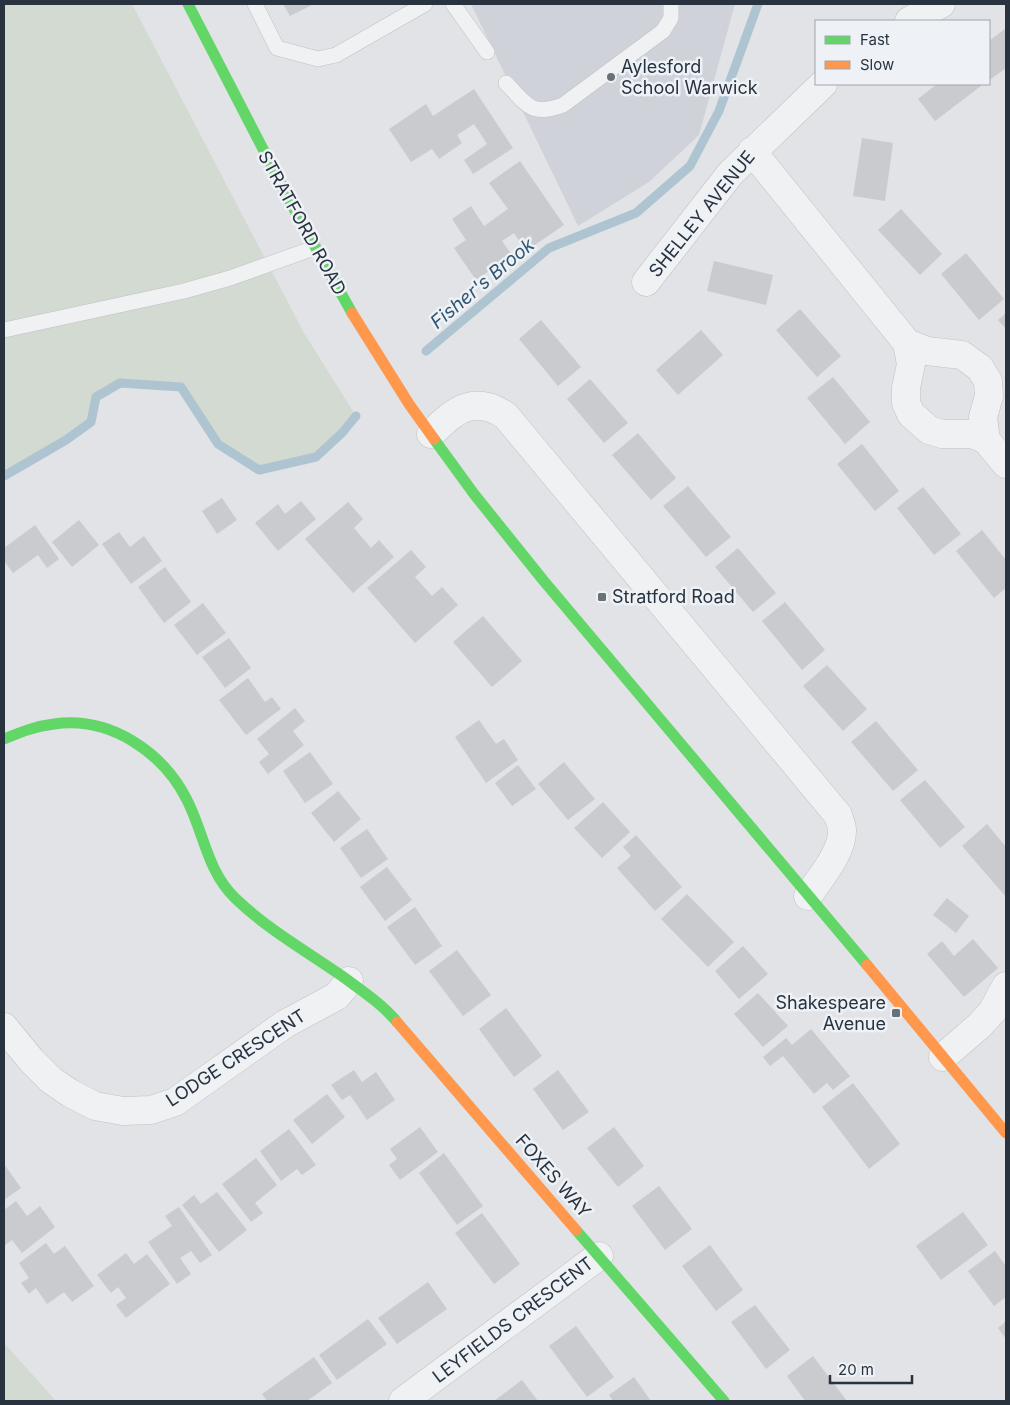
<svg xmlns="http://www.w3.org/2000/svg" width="1010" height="1405" font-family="Inter,sans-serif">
<rect width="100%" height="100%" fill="#e1e3e6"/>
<path fill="#cfd3d9" d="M471,4H735L699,135L649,182L578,226Z"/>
<path fill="#d2dad1" d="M4,4H132L304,333L356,416L342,433L316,457L259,470L218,444L181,387L120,383L96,397L91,422L16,471L4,476Z
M4,1343L56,1401H4Z"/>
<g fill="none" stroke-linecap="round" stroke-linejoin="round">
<path stroke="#afc4d1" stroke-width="9" d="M426,351L549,248L636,213L690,166L719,111L758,4
M4,476L66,440L91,422L96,397L120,383L181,387L218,444L259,470L316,457L342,433L356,416"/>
</g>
<path fill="#c9cbce" d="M283,4H314L290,16Z
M1006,28V68L991,79L989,76V41Z
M937,84H979L981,86L935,121L918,99Z
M474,89L513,148L473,174L464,160L487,144L474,124L457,135L462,143L439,159L432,149L411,162L389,129L426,104L433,116Z
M862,138L893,143L885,201L853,196Z
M520,161L564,225L526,251L514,233L502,241L512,255L476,280L454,248L466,240L452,219L471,206L484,226L508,209L489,183Z
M901,209L942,254L920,275L878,230Z
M966,253L1004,299L979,320L941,274Z
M714,261L773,275L766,305L707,291Z
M800,309L841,356L817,377L776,330Z
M1006,313V329L998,320Z
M541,320L581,367L558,386L519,339Z
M701,330L723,355L678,395L656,370Z
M833,377L870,422L845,444L807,398Z
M590,379L628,423L604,443L567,399Z
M638,433L676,478L651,500L612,455Z
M862,444L899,491L875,511L837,464Z
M688,486L731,537L706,557L663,506Z
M923,487L961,534L934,555L897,508Z
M222,498L237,520L217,534L202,511Z
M301,501L316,519L278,551L255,523L278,504L285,514Z
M348,502L363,519L354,528L371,548L379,540L394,557L353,593L305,539Z
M79,520L99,545L72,567L52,542Z
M35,525L59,559L47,568L38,555L13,573L4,561V548Z
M982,530L1006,560V588L994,598L956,551Z
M119,532L130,547L144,536L162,561L131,584L102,544Z
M738,548L776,593L753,612L715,567Z
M411,550L426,567L415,577L432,596L442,587L458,605L415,643L367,588Z
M165,567L191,602L164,623L138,587Z
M785,602L825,650L802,670L762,621Z
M203,603L226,633L197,655L174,625Z
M483,616L522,661L492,687L453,642Z
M229,638L251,668L225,688L202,657Z
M827,665L867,709L843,731L803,686Z
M248,678L265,702L272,697L281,709L246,735L219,700Z
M295,708L305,721L293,731L304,745L268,774L259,762L269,754L257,739Z
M479,720L496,744L504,739L518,760L486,783L455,737Z
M876,721L918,770L893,791L851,742Z
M310,752L333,784L305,803L283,771Z
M564,762L595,799L568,820L538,784Z
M518,765L536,789L512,806L495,783Z
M925,780L965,827L940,848L900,800Z
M338,791L361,819L334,842L311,813Z
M603,802L630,832L602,858L574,828Z
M987,824L1006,847V897L962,846Z
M367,829L388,859L361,878L340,848Z
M636,835L682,887L655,911L617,868L631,856L623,847Z
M387,867L412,900L385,921L360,887Z
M687,894L734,942L708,967L661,919Z
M947,898L969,916L956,933L933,915Z
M415,907L442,946L415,965L387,927Z
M973,939L998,968L964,997L927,954L942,941L954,956Z
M743,946L768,974L739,999L715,971Z
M457,950L491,995L463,1016L429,971Z
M758,993L788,1026L763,1047L734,1014Z
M506,1008L542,1056L514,1077L479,1029Z
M811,1029L850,1076L833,1090L827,1083L814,1094L783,1056L770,1066L763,1057L786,1038L792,1045Z
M354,1070L362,1082L376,1072L395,1100L367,1120L350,1095L342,1100L331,1085Z
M558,1070L589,1112L563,1130L533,1089Z
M853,1083L900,1144L869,1169L822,1107Z
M327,1094L345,1117L312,1144L293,1120Z
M420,1127L438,1152L400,1180L389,1165L397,1159L390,1149Z
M614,1127L644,1166L618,1187L587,1148Z
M289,1129L316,1165L302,1175L297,1169L281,1181L260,1151Z
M444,1153L483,1206L457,1225L419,1173Z
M256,1158L277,1185L255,1203L263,1213L251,1222L222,1184Z
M4,1164L21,1188L4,1200Z
M659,1186L692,1229L665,1250L632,1206Z
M217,1192L247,1230L219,1252L182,1205L194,1195L201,1204Z
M16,1201L27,1216L40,1206L55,1227L22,1253L12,1240L4,1246V1210Z
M179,1207L212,1255L200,1263L191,1251L180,1258L191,1274L177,1284L148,1242L172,1226L165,1216Z
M963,1212L988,1245L941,1280L916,1246Z
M482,1213L520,1264L494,1284L455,1233Z
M46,1243L54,1254L65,1246L94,1286L72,1302L64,1292L47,1304L36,1288L29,1294L21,1283L29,1278L19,1263Z
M710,1245L743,1290L716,1311L682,1266Z
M995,1251L1006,1266V1297L994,1306L968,1271Z
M126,1253L134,1264L147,1254L170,1284L126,1318L116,1305L126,1298L118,1287L111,1293L97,1275Z
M428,1282L447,1309L397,1344L378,1318Z
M755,1305L790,1350L766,1369L731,1322Z
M368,1319L387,1344L337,1380L319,1355Z
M1006,1321V1339L998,1328Z
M576,1326L614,1377L587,1397L549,1346Z
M813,1356L847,1401H805L787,1376Z
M314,1357L332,1383L307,1401H267L262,1394Z
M634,1377L651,1401H613L609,1395Z
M522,1380L538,1401H494Z"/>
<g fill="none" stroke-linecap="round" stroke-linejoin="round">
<defs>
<path id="lane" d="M255,4L277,48L318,59L336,55L425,4
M453,4L487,52
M506,83C526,104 531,117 563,105L663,31L671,18V4
M4,330L184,291L230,278L314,248"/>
<path id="street" d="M909,21L941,4
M752,151L907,343L927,351L962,355L980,368L988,381L989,396L983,417L986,440L1006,464
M646,282L730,174L823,84
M907,343L911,364L906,388V403L911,414L929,430L942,434H972L986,440
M431,434C454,410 475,394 506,416L838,815C839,820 842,825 842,830C843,852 820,878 808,896
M4,1027L31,1060L51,1080L70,1093L95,1106L123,1111L151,1110L175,1102L285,1024L337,996L349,981
M943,1057L979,1026L992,1012L1006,986
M403,1401L599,1256"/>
</defs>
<use href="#lane" stroke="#bfc1c4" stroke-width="16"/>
<use href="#street" stroke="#bfc1c4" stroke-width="29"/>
<use href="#lane" stroke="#f0f1f2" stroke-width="15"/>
<use href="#street" stroke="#f0f1f2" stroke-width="28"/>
<path stroke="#63d668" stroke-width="11" d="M188,4L293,207L352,313
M434,439L474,494L543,580L867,965
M4,739C21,732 36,726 54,724C110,716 163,752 187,800C204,833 207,871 235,898C267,929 306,951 342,976C361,990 382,1004 397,1022
M576,1230L724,1401"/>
<path stroke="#ff974d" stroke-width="11" d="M352,313L409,404L434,439
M867,965L1006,1133
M397,1022L576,1230"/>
</g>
<g fill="#697179" stroke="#eef2f6" stroke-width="2">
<circle cx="611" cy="77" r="5"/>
<rect x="597" y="592" width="10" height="10" rx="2.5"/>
<rect x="891" y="1008" width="10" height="10" rx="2.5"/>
</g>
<g text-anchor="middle" stroke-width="5" stroke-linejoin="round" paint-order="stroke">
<g font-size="18" fill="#28333f" stroke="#eef2f6" text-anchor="start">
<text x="621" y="73">Aylesford<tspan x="621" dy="21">School Warwick</tspan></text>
<text x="612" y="603">Stratford Road</text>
<text x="886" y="1009" text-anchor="end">Shakespeare<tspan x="886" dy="21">Avenue</tspan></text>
</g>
<g font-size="18" fill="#28333f" stroke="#eef2f6">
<text transform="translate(702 214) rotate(-51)" y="6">SHELLEY AVENUE</text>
<text transform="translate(302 223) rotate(61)" y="6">STRATFORD ROAD</text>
<text transform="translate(236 1058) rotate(-33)" y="6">LODGE CRESCENT</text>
<text transform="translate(553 1176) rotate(49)" y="6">FOXES WAY</text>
<text transform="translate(513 1320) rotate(-37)" y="6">LEYFIELDS CRESCENT</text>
</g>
<g font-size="19" font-style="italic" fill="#325772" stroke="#eef2f6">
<text transform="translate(482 283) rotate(-40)" y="7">Fisher's Brook</text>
</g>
</g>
<rect width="1010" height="1405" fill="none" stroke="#28333f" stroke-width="10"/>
<rect x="815" y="20" width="175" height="65" fill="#eef2f6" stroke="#9fa6ad"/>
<rect x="825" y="36" width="25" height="8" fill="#63d668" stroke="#9fa6ad"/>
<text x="860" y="45" font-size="15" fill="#28333f">Fast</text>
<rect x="825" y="61" width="25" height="8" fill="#ff974d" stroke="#9fa6ad"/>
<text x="860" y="70" font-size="15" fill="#28333f">Slow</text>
<path d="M830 1375v8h82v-8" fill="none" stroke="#28333f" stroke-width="2.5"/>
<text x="838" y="1375" font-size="15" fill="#28333f" stroke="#eef2f6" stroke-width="4" paint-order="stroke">20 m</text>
</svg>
